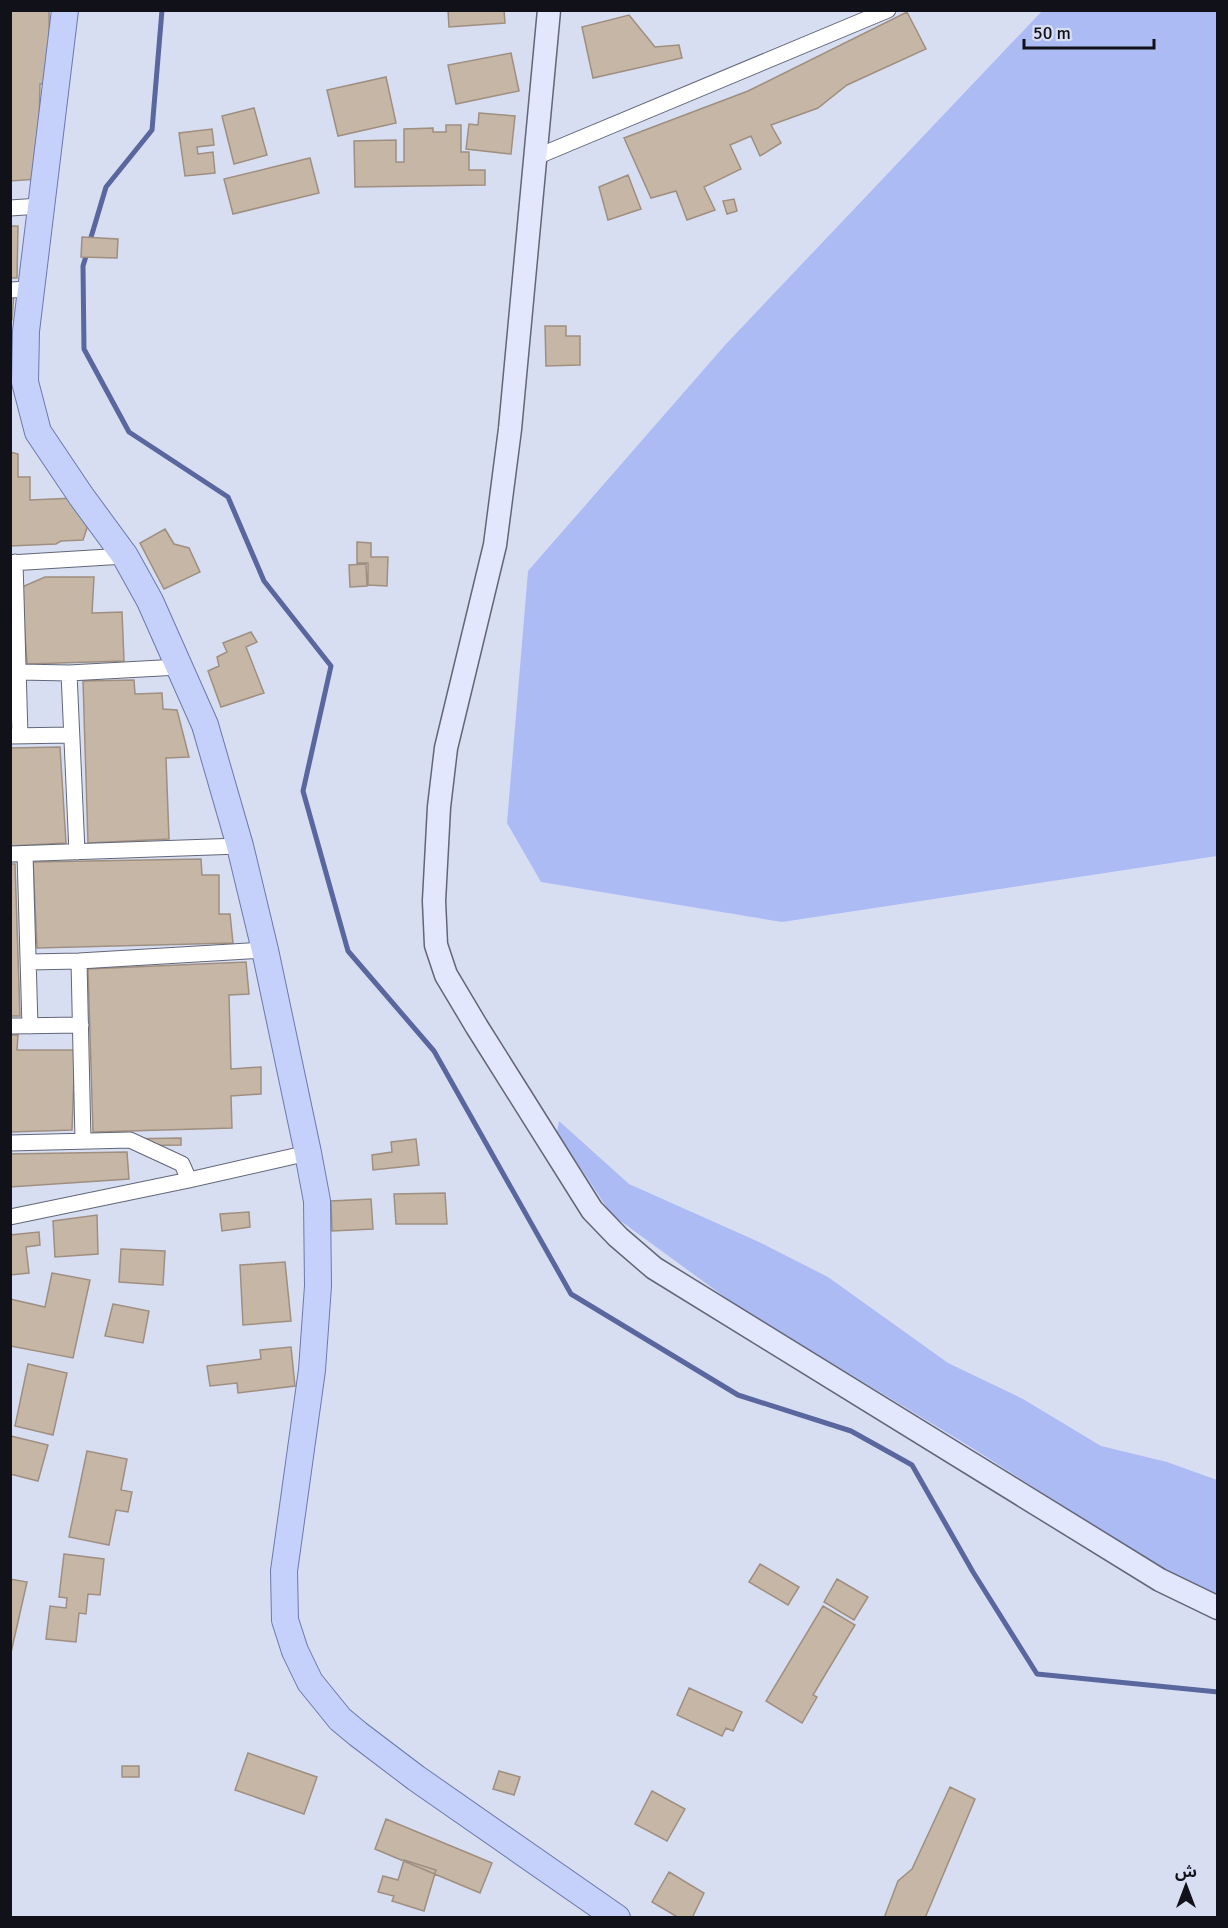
<svg xmlns="http://www.w3.org/2000/svg" width="1228" height="1928" font-family="Signika,'Noto Sans Arabic',sans-serif">
<rect width="100%" height="100%" fill="#d8def2"/>
<path fill="#acbbf4" d="M1043,10L1217,11V856L782,922L541,882L507,823L528,571L726,344Z
M559,1121L629,1184L759,1242L828,1277L948,1363L1023,1399L1101,1446L1167,1462L1217,1480V1595L1181,1581L969,1446L737,1306L611,1214L557,1132Z"/>
<g fill="none" stroke-linecap="round" stroke-linejoin="round">
<path stroke="#5a679f" stroke-width="5" d="M89,244L106,187L152,130L162,10
M87,253L83,266L84,349L129,432L228,497L264,581L331,666L303,791L348,951L434,1051L571,1294L738,1395L851,1431L912,1465L973,1572L1037,1674L1218,1692"/>
</g>
<path fill="#c6b6a6" stroke="#9f8f80" stroke-width="1.5" d="M10,10H49L50,83L40,84L38,179L10,181Z
M448,10H504L505,23L449,27Z
M907,12L926,49L847,85L818,108L771,125L781,143L760,156L751,136L730,145L741,169L704,187L715,210L687,220L676,191L651,198L624,138L748,91Z
M629,15L655,47L679,45L682,58L593,78L582,27Z
M511,53L519,91L456,104L448,65Z
M386,77L396,123L338,136L327,90Z
M254,108L267,155L234,164L222,116Z
M479,113L515,116L511,154L466,149L469,124L478,125Z
M446,125H461V152H469V170H485V185L355,187L354,141L396,140V162H404V129L433,128V132H446Z
M212,129L214,145L197,147L198,154L213,152L215,173L185,176L179,133Z
M310,158L319,193L233,214L224,179Z
M628,175L641,209L608,220L599,187Z
M734,199L737,211L727,214L723,201Z
M10,226H18L17,278H10Z
M82,237L118,239L117,258L81,257Z
M10,292H14L12,320L10,321Z
M545,326H566V336H580V365L546,366Z
M10,452L18,454V477H30V500L75,498L89,522L83,540L61,541L56,544L10,546Z
M165,529L174,544L189,548L200,572L164,589L140,543Z
M357,542L371,543V557H388L387,586L368,585V563H357Z
M366,564L367,586L350,587L349,565Z
M45,577H94L92,613L122,612L124,661L27,664L22,587Z
M251,632L257,642L246,647L264,693L221,707L208,671L219,666L217,657L227,652L223,643Z
M134,680L135,694L162,693L163,709L177,710L189,757L166,758L169,839L88,843L83,681Z
M60,747L66,843L10,846V748Z
M201,859L202,875H219V914H230L233,943L37,948L33,862Z
M10,864H15L20,1016H10Z
M246,962L249,994L229,995L231,1069L261,1067V1094L231,1096L232,1128L93,1132L88,969Z
M10,1035H18L17,1050H75L72,1130L10,1132Z
M181,1138V1145L121,1146V1139Z
M416,1139L419,1165L373,1170L372,1155L392,1152L391,1142Z
M127,1152L129,1179L10,1187V1154Z
M445,1193L447,1224H396L394,1194Z
M371,1199L373,1229L332,1231L331,1201Z
M249,1212L250,1227L222,1231L220,1214Z
M97,1215L98,1254L55,1257L53,1221Z
M39,1232L40,1245L26,1247L29,1273L10,1275V1235Z
M121,1249L165,1251L163,1285L119,1282Z
M285,1262L291,1321L243,1325L240,1265Z
M52,1273L90,1280L73,1358L10,1346V1299L45,1307Z
M113,1304L149,1311L143,1343L105,1336Z
M291,1347L295,1386L238,1393L237,1383L210,1386L207,1366L261,1359L260,1350Z
M28,1364L67,1373L53,1435L15,1426Z
M11,1436L48,1445L38,1481L10,1474Z
M87,1451L127,1459L121,1490L132,1492L128,1512L116,1510L109,1545L69,1537Z
M64,1554L104,1559L100,1595L88,1594L86,1614L79,1613L76,1642L46,1639L50,1606L66,1608L67,1598L59,1597Z
M760,1564L799,1587L788,1605L749,1582Z
M10,1579L27,1582L10,1657Z
M837,1579L868,1597L854,1620L824,1602Z
M823,1606L855,1625L813,1695L817,1697L802,1723L766,1701Z
M689,1688L742,1712L733,1731L726,1728L722,1736L677,1715Z
M248,1753L317,1777L304,1814L235,1790Z
M122,1766H139V1777H122Z
M499,1771L520,1777L514,1795L493,1789Z
M950,1787L975,1799L925,1918H884L898,1881L912,1869Z
M652,1791L685,1809L667,1841L635,1824Z
M386,1819L492,1863L480,1893L375,1849Z
M404,1860L436,1870L424,1911L392,1901L394,1896L378,1892L383,1876L398,1880Z
M669,1872L704,1893L692,1918H679L652,1902Z"/>
<g fill="none" stroke-linecap="round" stroke-linejoin="round">
<defs>
<path id="street" d="M536,157L888,10
M10,208L40,206
M10,290L31,289
M15,562L20,736
M10,563L125,556
M19,672L69,673L179,667
M69,673L77,852
M10,736L71,735
M10,854L240,846
M25,854L30,1026
M79,961L83,1141
M28,962L79,961L265,950
M10,1026L81,1025
M10,1143L130,1140L182,1164L189,1180
M10,1217L189,1180L308,1153"/>
<path id="secondary" d="M549,10L510,429L495,545L446,748L439,807L434,901L436,945L446,975L477,1027L592,1210L618,1237L654,1268L1160,1580L1218,1608"/>
<path id="primary" d="M65,10L26,331L25,382L38,432L81,496L125,556L150,601L205,725L240,846L265,950L308,1153L317,1201L318,1286L312,1370L284,1571L285,1620L295,1651L310,1682L340,1719L358,1734L416,1778L617,1918"/>
</defs>
<use href="#street" stroke="#626678" stroke-width="17"/>
<use href="#secondary" stroke="#626678" stroke-width="25"/>
<use href="#primary" stroke="#6d79ab" stroke-width="28"/>
<use href="#street" stroke="#fff" stroke-width="15"/>
<use href="#secondary" stroke="#e2e7fd" stroke-width="22"/>
<use href="#primary" stroke="#c5d0fb" stroke-width="26"/>
</g>
<rect width="1228" height="1928" fill="none" stroke="#111219" stroke-width="24"/>
<g transform="translate(1186 1886)" stroke="#d8def2" stroke-width="4.5" paint-order="stroke">
<path d="M0-4.5L10 22L0 15L-10 22Z" fill="#111219"/>
<text y="-9" font-size="16" font-weight="bold" text-anchor="middle" fill="#111219">ش</text>
</g>
<path d="M1024 39v9h130v-9" fill="none" stroke="#111219" stroke-width="3"/>
<text x="1033" y="39" font-size="18" fill="#111219" stroke="#d8def2" stroke-width="4.5" paint-order="stroke">50 m</text>
</svg>
